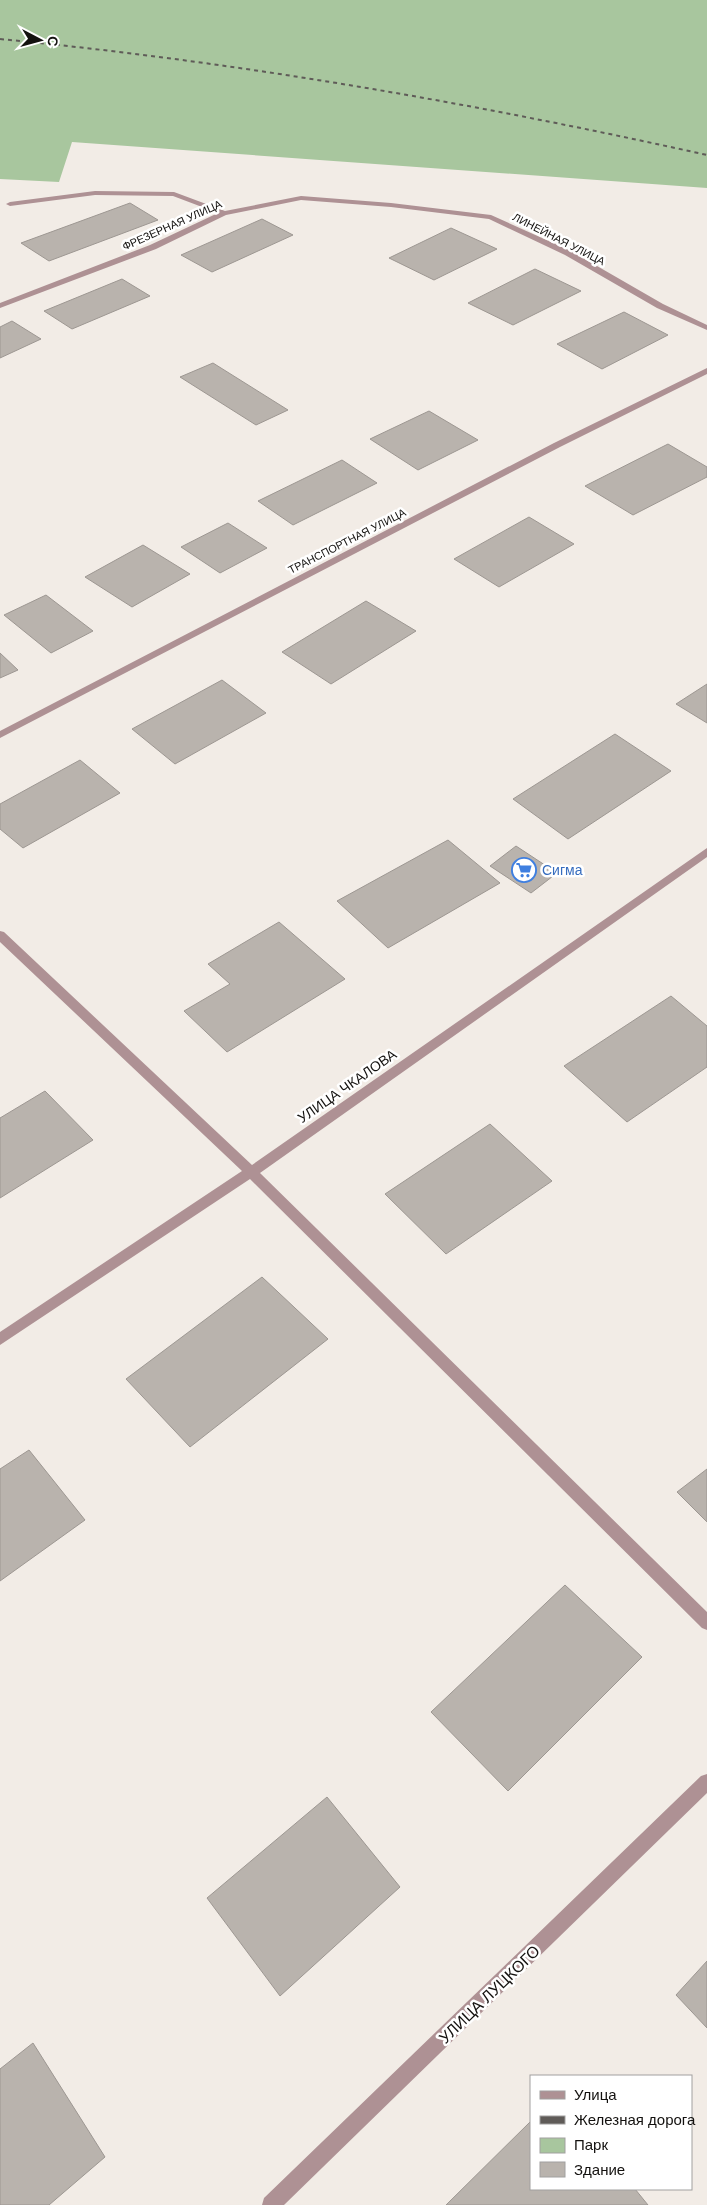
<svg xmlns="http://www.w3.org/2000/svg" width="707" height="2205" font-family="Helvetica,sans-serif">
<rect width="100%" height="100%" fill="#f2ece6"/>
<path fill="#a8c69e" d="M0,0H707V188L72,142L59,182L0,179Z"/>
<path fill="#b9b3ad" stroke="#9d9792" d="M130,203L158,220L49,261L21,243Z
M262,219L293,235L212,272L181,255Z
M451,228L497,249L434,280L389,258Z
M535,269L581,291L513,325L468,303Z
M122,279L150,296L72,329L44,311Z
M624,312L668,335L602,369L557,344Z
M12,321L41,339L0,358V327Z
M213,363L288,410L256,425L180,377Z
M429,411L478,440L418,470L370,439Z
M668,444L707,467V477L633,515L585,486Z
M342,460L377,483L293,525L258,501Z
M529,517L574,544L499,587L454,559Z
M228,523L267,548L220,573L181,547Z
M143,545L190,574L132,607L85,577Z
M46,595L93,631L51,653L4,615Z
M366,601L416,631L331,684L282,652Z
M0,653L18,670L0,678Z
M222,680L266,713L175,764L132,729Z
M707,684V723L676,704Z
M615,734L671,771L568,839L513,799Z
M80,760L120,793L23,848L0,829V804Z
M448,840L500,883L388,948L337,901Z
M516,846L557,873L531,893L490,866Z
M279,922L345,979L227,1052L184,1011L230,984L208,964Z
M671,996L707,1026V1067L627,1122L564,1066Z
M45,1091L93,1140L0,1198V1118Z
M490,1124L552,1181L446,1254L385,1194Z
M262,1277L328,1339L190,1447L126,1379Z
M29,1450L85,1520L0,1581V1469Z
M707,1469V1522L677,1492Z
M565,1585L642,1657L508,1791L431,1712Z
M327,1797L400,1887L280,1996L207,1898Z
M707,1961V2028L676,1995Z
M33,2043L105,2157L49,2205H0V2069Z
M531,2121V2189H635L648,2205H446Z"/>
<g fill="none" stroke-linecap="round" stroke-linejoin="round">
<path fill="#ae9194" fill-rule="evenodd" d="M95,191L174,192L225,211L301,196L391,203L491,215L571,251L663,304L707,325V330L657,308L565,255L489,219L391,207L301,200L226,215L156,249L0,308V303L150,245L218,213L173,196L95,195L10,206L6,204L10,202Z
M707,368V374L560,447L0,738V731L554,443Z
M707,848V857L260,1173L707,1612V1630L702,1628L250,1179L0,1345V1332L242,1171L0,942V931L4,932L252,1165Z
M707,1774V1793L284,2205H262L264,2198L701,1776Z"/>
<path stroke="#5f5b58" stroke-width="2" stroke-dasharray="4 4" stroke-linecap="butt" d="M0,39C239,62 473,103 707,155"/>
</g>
<defs>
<symbol id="supermarket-ring" viewBox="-11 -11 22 22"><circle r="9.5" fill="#fff" stroke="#3f7fe0" stroke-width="1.5"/><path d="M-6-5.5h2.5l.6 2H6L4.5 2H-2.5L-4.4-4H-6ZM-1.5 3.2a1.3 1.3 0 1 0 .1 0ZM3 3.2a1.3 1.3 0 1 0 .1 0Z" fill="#3f7fe0"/></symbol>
</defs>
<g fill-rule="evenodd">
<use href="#supermarket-ring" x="510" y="856" width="28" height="28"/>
</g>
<g text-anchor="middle" stroke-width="5" stroke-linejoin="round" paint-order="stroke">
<g font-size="11" fill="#13110f" stroke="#fff">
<text transform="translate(172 225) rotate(-24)" y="4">ФРЕЗЕРНАЯ УЛИЦА</text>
<text transform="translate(559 239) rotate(27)" y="4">ЛИНЕЙНАЯ УЛИЦА</text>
<text transform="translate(347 541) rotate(-27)" y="4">ТРАНСПОРТНАЯ УЛИЦА</text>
</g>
<g font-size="14" fill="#366cbe" stroke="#fff" text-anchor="start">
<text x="542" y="875">Сигма</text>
</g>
<g font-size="14" fill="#13110f" stroke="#fff">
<text transform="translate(347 1086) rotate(-35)" y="5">УЛИЦА ЧКАЛОВА</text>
</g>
<g font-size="16" fill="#13110f" stroke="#fff">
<text transform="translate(489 1994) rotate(-44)" y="6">УЛИЦА ЛУЦКОГО</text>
</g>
</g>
<rect x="530" y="2075" width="162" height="115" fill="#ffffff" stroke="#a1a09f"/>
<rect x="540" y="2091" width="25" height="8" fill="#ae9194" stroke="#a1a09f"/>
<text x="574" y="2100" font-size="15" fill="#13110f">Улица</text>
<rect x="540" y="2116" width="25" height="8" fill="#5f5b58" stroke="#a1a09f"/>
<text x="574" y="2125" font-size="15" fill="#13110f">Железная дорога</text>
<rect x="540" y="2138" width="25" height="15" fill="#a8c69e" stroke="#a1a09f"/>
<text x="574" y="2150" font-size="15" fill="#13110f">Парк</text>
<rect x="540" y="2162" width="25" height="15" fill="#b9b3ad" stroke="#a1a09f"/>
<text x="574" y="2175" font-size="15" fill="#13110f">Здание</text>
<g transform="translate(40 40) rotate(96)" stroke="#ffffff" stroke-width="4" paint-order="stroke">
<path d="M0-4L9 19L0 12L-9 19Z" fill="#13110f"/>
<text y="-8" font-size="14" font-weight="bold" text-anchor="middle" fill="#13110f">С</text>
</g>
</svg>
